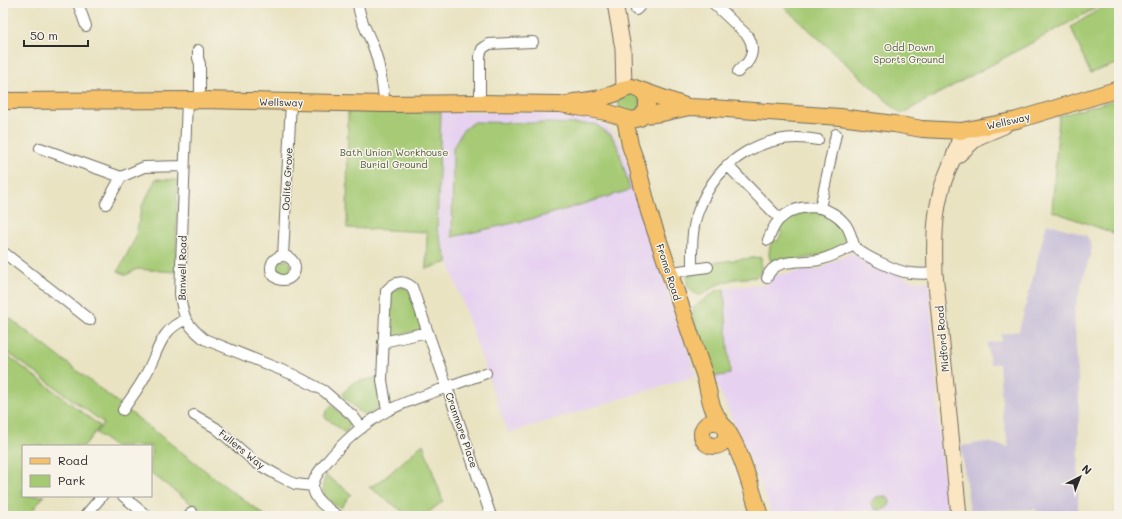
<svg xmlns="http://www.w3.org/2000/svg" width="1122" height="519" font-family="Mali,sans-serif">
<rect width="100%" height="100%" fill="#f7f3e8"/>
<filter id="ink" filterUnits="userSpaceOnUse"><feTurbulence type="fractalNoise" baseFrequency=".025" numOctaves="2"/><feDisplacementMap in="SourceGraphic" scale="8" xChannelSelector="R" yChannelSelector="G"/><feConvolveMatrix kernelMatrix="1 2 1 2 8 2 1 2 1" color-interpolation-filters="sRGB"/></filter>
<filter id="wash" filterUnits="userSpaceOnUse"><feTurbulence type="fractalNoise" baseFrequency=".012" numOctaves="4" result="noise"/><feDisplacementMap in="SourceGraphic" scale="16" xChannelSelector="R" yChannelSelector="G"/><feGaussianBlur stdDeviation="0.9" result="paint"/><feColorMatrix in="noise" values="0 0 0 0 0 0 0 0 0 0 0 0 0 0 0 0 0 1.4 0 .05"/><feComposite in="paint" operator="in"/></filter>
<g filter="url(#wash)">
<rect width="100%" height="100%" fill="#e9e3c2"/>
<path fill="#e6d2f0" d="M567,111L578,113L593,118L606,126L614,135L622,146L639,205L696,376L508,433L437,230L441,112Z
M852,253L909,280L929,282L941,457L948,516H773L756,473L714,377L731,374L724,288L770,284V276L825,268L826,265Z"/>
<path fill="#c8bfd8" d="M1047,223L1087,236L1092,248L1074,311L1079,394L1078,516H1037L1036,509L970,511L961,446L986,442L1009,447L1003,418L999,364H990L987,343L1002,341L1001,334L1019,331Z"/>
<path fill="#a6ca74" stroke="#687a50" d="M780,3H1105L901,114Z
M1109,3H1119V63L1090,73L1071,27Z
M628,92L641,98L638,114L621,111L619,107V100Z
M1119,99V235L1052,211L1059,116Z
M348,111L441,112L437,230L448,262L426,269L427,232L347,228Z
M474,122L595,124L611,135L618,147L630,190L540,217L452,237L453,148L462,131Z
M156,179L177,180L176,272L137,269L126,275L118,271L135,239L142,206Z
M821,211L842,225L848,241C836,256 789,262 771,261C767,254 770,247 772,240L778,241L782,232L776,229C790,210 800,212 821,211Z
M761,257V270L759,274L756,277L734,279L717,285L701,295H697L690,289L687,285V275L710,272L709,263Z
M275 268a8 8 0 1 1 16 0a8 8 0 1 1-16 0Z
M401,287L406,288L410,292L424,329L387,338L390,296L394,290Z
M724,289L730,374L714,377L693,319V308L716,291Z
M3,313L234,493L266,516H208L151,473V446H114L96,433L104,423L3,349Z
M3,352L100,426L84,446H23V496H44L28,516H3Z
M379,377L380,405L377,409L368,415C359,414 350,401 342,395L352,383Z
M331,405C335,409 352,421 349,427C349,428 346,432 345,433L324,416Z
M423,444L443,501L424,516H409L369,487L381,481Z
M326,475L351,494L341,508C325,498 318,495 326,475Z
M885,496L887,497L890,501C890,509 882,511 875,509L872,504V501L876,497Z"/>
</g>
<g filter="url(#ink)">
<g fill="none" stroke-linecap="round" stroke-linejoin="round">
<defs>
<path id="street" d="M78,3L86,26
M358,3C359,20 369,34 374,49C381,67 382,86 385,104
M713,3L748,36C753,44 754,54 747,63C744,66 740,68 738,72
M636,10L643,3
M198,50V58L200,64V100
M187,100L180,294C183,318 186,324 204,339L294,375L324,391L353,416L362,428
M480,103V56L482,49L489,44L533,42
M40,148L121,177L144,167L184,166
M727,165L780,219
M106,204L121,177
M820,208L836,134
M768,240C771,233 774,224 780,219C799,201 830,204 846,225C850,231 852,238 854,245
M3,252L90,320
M283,256L291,102
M271 268a12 12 0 1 1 24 0a12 12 0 1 1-24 0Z
M692,269C692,249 691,228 699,209C718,159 766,130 818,140
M679,271L708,267
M767,278C773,257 801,263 819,260C832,257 843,251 854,245C860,255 898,272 910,273C918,274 927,274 935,273
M383,342L428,332
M123,410C130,399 139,388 145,376C158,354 159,330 185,320
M387,411L382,380L386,291C394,282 402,279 412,287L447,387L486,373
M194,415L216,428L256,463L277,475L295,484L313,486
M123,496L147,516
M85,516L102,496
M189,516L192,512
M338,516C328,508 315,502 313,488C312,479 320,470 325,464C342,443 363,424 387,411C406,401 427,395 447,387L491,516"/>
<path id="secondary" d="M615,3L623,49L624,89
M956,157L978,137L1004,126
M959,516L935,273C934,243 934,213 943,184C949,166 959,149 961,131"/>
<path id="primary" d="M3,101L200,100L385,104L480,103L560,104L606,112L632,120L640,118L647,110V99L643,92
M573,102C586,101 599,99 611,95C619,93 624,88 632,87L688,107
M644,115L662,113L689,107L712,108L840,117L894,124L922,129L961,131L1017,120L1119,89
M625,118L630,145L637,165L649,212L703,371C710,391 708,407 722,424
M702 434a12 12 0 1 1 24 0a12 12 0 1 1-24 0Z
M725,427C743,454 750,486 760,516"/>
</defs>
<use href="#street" stroke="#6e6b60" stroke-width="12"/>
<use href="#secondary" stroke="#6e6b60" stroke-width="17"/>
<use href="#primary" stroke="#6e6b60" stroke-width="18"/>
<use href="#street" stroke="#fff" stroke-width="10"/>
<use href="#secondary" stroke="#fbe6c4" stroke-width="15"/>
<use href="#primary" stroke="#f5c16b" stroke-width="16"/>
</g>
</g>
<g text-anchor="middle" stroke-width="3" stroke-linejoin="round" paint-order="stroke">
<g font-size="10" fill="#505b41" stroke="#f7f3e8">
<text x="909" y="51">Odd Down<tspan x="909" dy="12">Sports Ground</tspan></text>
<text x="394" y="156">Bath Union Workhouse<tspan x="394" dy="12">Burial Ground</tspan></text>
</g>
<g font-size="10" fill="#2b2b2b" stroke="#f7f3e8">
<text transform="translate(281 102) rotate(1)" y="4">Wellsway</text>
<text transform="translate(1008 121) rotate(-13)" y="4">Wellsway</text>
<text transform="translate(287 179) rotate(-87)" y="4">Oolite Grove</text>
<text transform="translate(182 268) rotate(-89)" y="4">Banwell Road</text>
<text transform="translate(669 272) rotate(72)" y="4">Frome Road</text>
<text transform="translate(942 339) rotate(-95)" y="4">Midford Road</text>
<text transform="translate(462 430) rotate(71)" y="4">Cranmore Place</text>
<text transform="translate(242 449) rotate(39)" y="4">Fullers Way</text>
</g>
</g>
<rect width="1122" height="519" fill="none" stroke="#f7f3e8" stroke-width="16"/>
<rect x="22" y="445" width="130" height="52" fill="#f7f3e8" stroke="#a5a39c"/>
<rect x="30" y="458" width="20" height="6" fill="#f5c16b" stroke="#a5a39c"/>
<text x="58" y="465" font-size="12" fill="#2b2b2b">Road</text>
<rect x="30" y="475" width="20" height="12" fill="#a6ca74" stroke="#a5a39c"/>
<text x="58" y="485" font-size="12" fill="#2b2b2b">Park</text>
<g transform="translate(1080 477) rotate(42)" stroke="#f7f3e8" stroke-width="3" paint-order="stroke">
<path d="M0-3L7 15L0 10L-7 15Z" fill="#2b2b2b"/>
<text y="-6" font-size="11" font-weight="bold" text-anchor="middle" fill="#2b2b2b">N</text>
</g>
<path d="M24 40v6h64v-6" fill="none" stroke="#2b2b2b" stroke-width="2"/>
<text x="30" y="40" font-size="12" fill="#2b2b2b" stroke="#f7f3e8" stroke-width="3" paint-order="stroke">50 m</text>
</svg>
